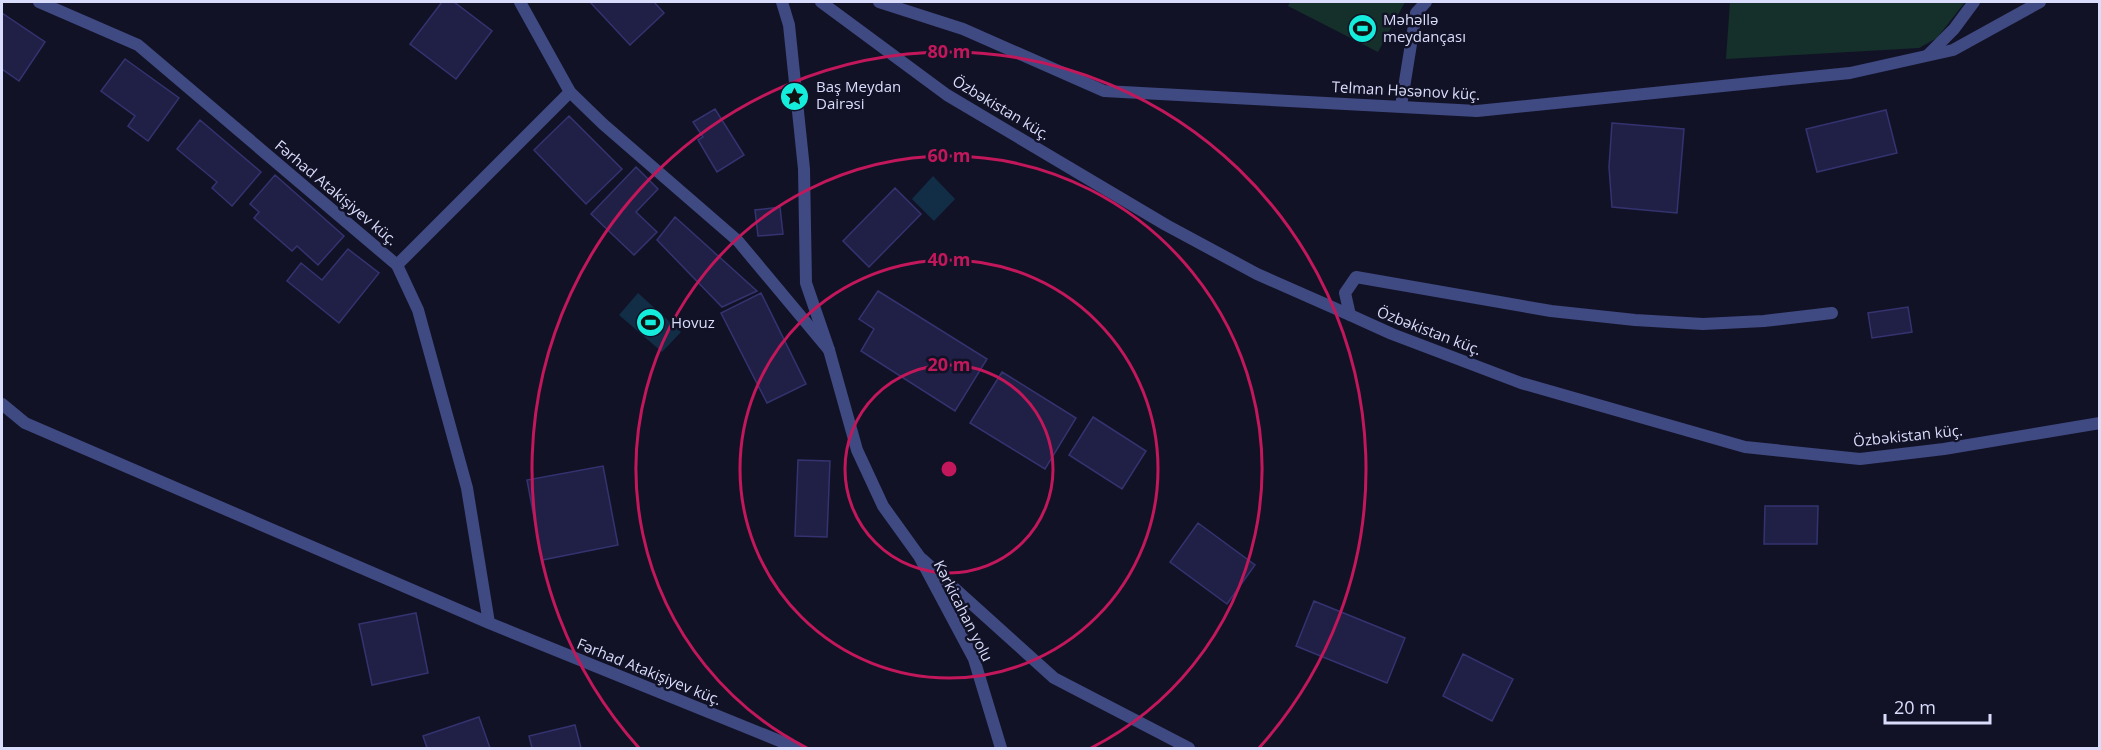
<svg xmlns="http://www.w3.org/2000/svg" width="2101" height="750" font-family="'Open Sans',sans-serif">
<rect width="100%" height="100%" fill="#121227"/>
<path fill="#15302a" d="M1290,2H1405L1378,52L1288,6Z
M1730,2H1965L1937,38L1919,48L1726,59Z"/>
<path fill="#112e46" d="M933,176L955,199L934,221L912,199Z
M638,293L681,332L662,352L619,315Z"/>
<path fill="#201f46" stroke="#343370" stroke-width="1.5" d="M442,2H454L492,31L456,79L410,44Z
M590,2H654L664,13L630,45Z
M2,13L45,42L19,81L2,69Z
M125,59L179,98L148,141L128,126L135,116L101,91Z
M715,109L744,155L717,172L698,140L703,137L693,122Z
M1886,110L1897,153L1817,172L1806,129Z
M569,116L622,169L586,204L534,150Z
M200,120L261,172L232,206L212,188L217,182L177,149Z
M1612,123L1684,129L1677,213L1612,207L1609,167Z
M636,167L658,189L636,212L657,232L634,255L591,214Z
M275,175L344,236L318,265L297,246L292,251L254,218L259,212L250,204Z
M895,188L921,214L869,267L843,241Z
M780,207L783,234L758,236L755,210Z
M675,217L757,291L722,307L657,240Z
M348,249L379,273L339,323L287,281L301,263L322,280Z
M878,291L987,359L955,411L861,351L874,329L859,319Z
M761,293L806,384L767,403L721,313Z
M1908,307L1912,332L1872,338L1868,313Z
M1002,372L1076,418L1045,469L970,423Z
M1093,417L1146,451L1122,489L1069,455Z
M798,460L830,461L827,537L795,536Z
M603,466L618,545L542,560L527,480Z
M1765,506H1818L1817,544H1764Z
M1198,523L1255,565L1227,604L1170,562Z
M1314,601L1405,638L1387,683L1296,646Z
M416,613L428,673L372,685L359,624Z
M1463,654L1513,679L1492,721L1443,696Z
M479,717L490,748H427L423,736Z
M575,725L581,748H532L529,736Z"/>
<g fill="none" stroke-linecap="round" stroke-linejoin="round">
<path stroke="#404a82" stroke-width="12" d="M1928,55L1954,29L1974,2
M1401,106L1416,13L1426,2
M397,265L570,92
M1350,315L1345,293L1356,277L1551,311L1635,320L1703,324L1764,321L1832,313"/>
<path stroke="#404a82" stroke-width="12" d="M39,2L138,45L397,265L418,310L467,488L489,623
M520,2L570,92L603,124L738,241L829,350
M821,2L947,95L1166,225L1257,274L1350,315L1392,334L1521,383L1745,447L1860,459L1944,449L2100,423
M879,2L963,29L1104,91L1477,111L1850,73L1953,50L2040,2
M2,404L25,423L489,623L797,748
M922,559L1054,678L1189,748"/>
<path stroke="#404a82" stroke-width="12" d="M782,2L789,25L804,169L806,283L829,350L857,450L883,506L919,556L974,659L1001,748"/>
</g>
<g fill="none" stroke="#c2185b" stroke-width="3">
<circle cx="949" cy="469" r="104"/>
<circle cx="949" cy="469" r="209"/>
<path d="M807 748A313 313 0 1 1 1091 748"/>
<path d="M639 748A417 417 0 1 1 1259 748"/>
</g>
<defs>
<symbol id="stadium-disc" viewBox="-11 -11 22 22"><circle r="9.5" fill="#15eddc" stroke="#121227"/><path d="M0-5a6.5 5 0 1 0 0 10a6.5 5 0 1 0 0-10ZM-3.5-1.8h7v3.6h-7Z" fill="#111"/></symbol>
<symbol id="sight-disc" viewBox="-11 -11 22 22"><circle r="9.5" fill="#15eddc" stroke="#121227"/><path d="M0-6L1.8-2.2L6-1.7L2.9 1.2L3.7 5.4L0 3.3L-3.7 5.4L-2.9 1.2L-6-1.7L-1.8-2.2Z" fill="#111"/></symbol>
</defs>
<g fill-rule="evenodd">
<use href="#stadium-disc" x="1346" y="12" width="33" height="33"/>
<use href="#sight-disc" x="778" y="80" width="33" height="33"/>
<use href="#stadium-disc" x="634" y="306" width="33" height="33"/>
</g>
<g text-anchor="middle" stroke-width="5" stroke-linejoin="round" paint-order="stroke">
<g font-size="15" fill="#dadcfc" stroke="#121227" text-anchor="start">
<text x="1383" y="25">Məhəllə<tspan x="1383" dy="17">meydançası</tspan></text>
<text x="816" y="92">Baş Meydan<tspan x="816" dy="17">Dairəsi</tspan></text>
<text x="671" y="328">Hovuz</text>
</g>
<g font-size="15" fill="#dadcfc" stroke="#121227">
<text transform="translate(1406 91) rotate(3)" y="5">Telman Həsənov küç.</text>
<text transform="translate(1001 108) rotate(31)" y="5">Özbəkistan küç.</text>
<text transform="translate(336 193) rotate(40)" y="5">Fərhad Atakişiyev küç.</text>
<text transform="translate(1429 331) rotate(21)" y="5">Özbəkistan küç.</text>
<text transform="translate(1908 436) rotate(-6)" y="5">Özbəkistan küç.</text>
<text transform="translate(963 611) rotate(63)" y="5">Kərkicahan yolu</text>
<text transform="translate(649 672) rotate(22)" y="5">Fərhad Atakişiyev küç.</text>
</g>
</g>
<circle cx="949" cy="469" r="9" fill="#c2185b" stroke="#121227" stroke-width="3"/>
<g font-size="18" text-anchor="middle" font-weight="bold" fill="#c2185b" stroke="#121227" stroke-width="5" stroke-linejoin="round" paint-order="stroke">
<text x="949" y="58">80 m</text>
<text x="949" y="162">60 m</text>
<text x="949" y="266">40 m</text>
<text x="949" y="371">20 m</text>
</g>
<rect width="2101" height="750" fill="none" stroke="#dadcfc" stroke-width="6"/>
<path d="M1885 714v9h105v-9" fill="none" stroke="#dadcfc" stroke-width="3"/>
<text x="1894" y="714" font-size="18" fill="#dadcfc" stroke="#121227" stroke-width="4.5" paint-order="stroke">20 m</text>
</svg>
